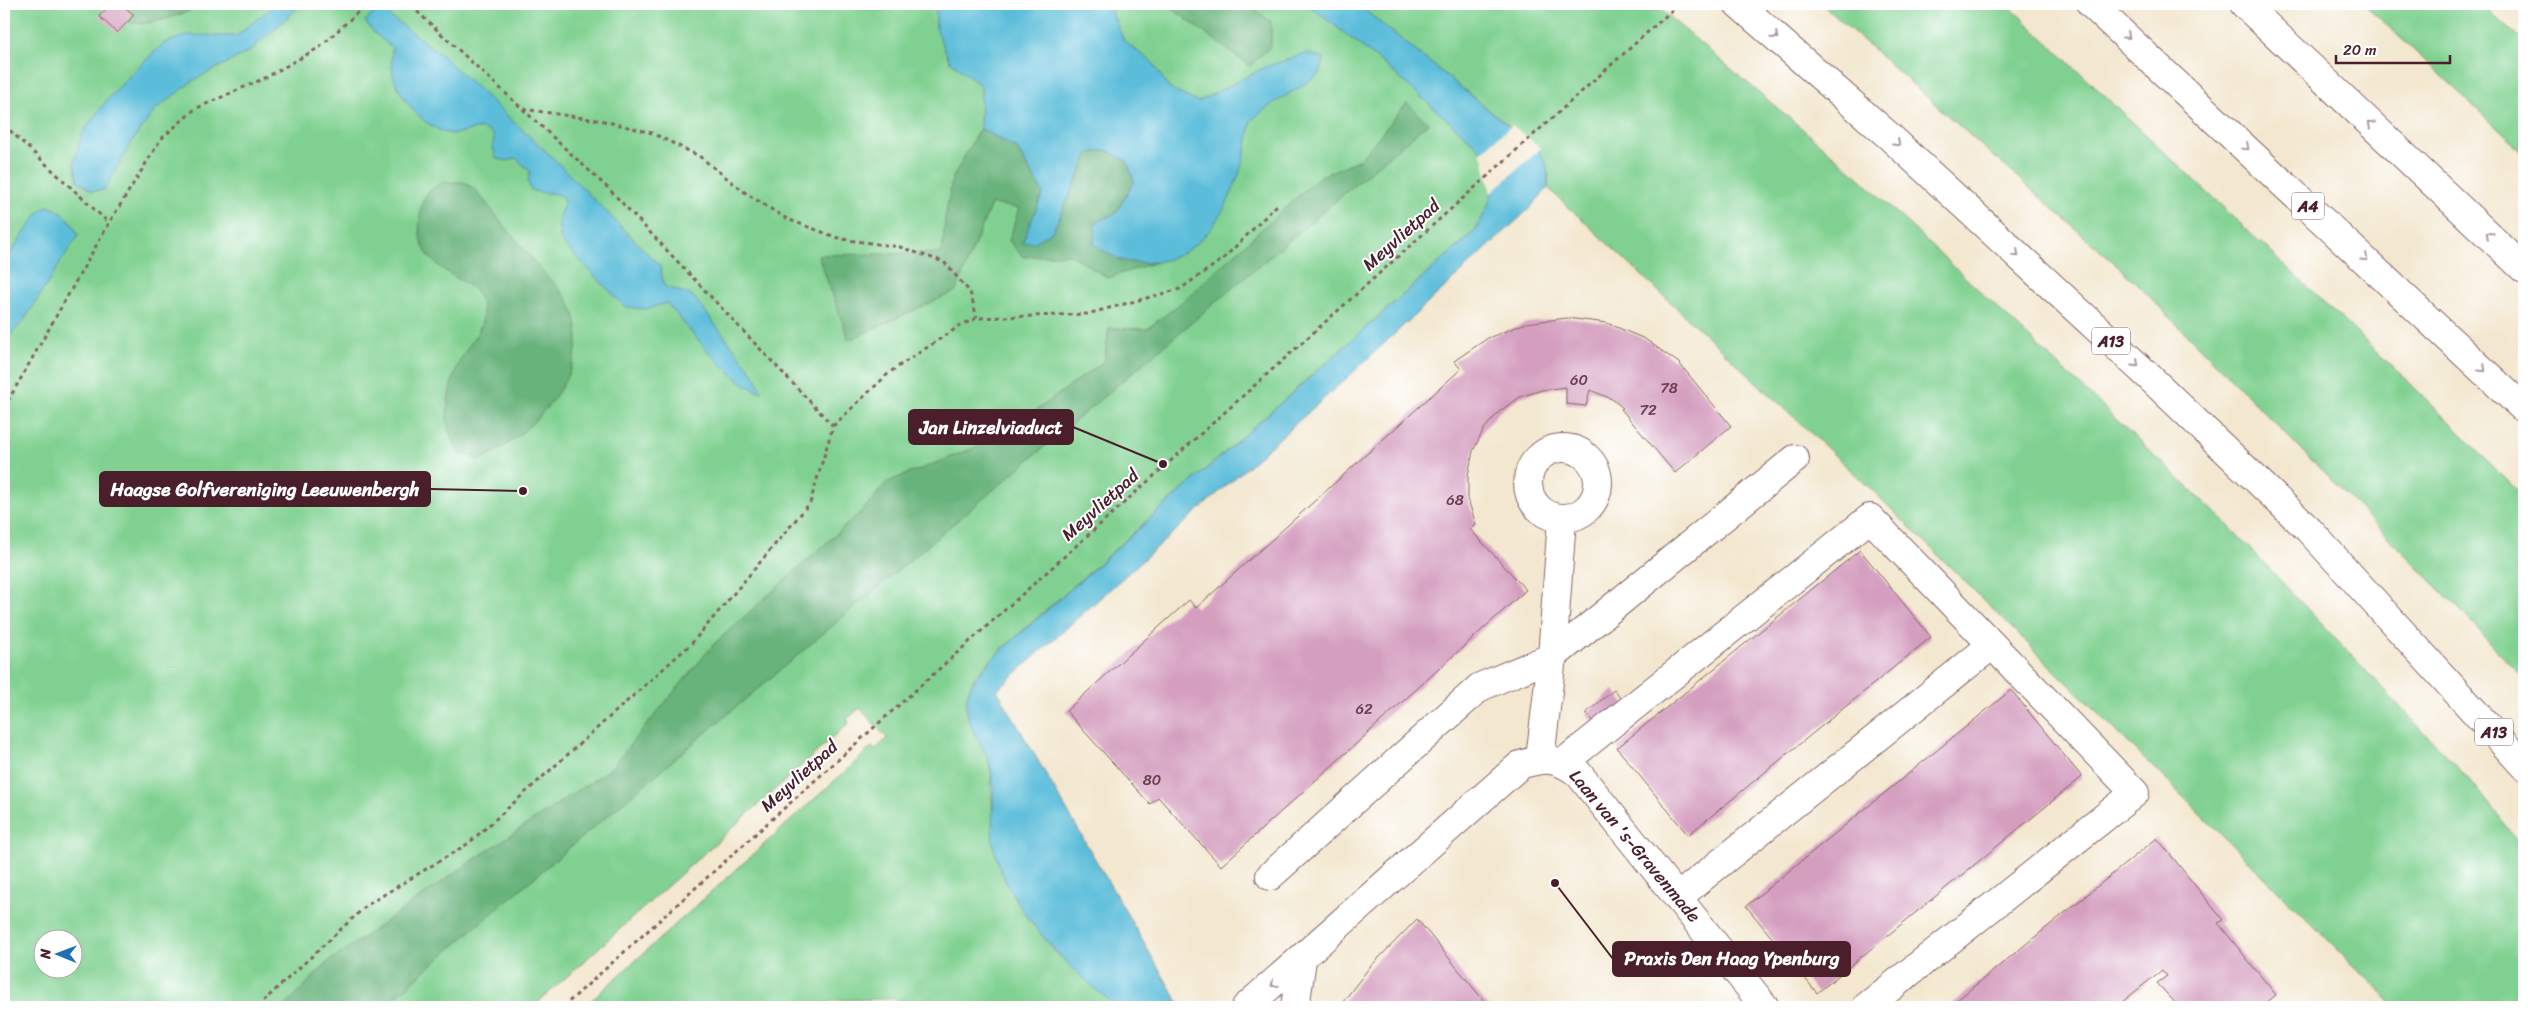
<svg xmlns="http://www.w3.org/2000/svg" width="2528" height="1011" font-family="Sriracha,sans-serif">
<rect width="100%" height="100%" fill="#fff"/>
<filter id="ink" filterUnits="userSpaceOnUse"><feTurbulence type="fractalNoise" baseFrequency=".02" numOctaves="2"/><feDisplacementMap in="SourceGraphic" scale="10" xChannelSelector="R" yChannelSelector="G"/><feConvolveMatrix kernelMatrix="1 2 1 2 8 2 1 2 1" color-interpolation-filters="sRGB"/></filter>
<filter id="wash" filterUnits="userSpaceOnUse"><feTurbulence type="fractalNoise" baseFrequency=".0096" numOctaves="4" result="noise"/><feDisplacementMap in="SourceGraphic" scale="20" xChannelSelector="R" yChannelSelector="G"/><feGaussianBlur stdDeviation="1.12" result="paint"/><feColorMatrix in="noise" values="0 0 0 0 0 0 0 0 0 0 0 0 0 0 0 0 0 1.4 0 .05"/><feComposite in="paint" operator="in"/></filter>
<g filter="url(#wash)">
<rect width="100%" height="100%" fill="#f3e7cf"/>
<path fill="#80d191" stroke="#65785e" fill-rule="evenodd" d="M4,4H1330L1444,116L1476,145L1485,156L1493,194L1485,213L1474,232L1002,649L975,676L968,693L966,706L974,732L986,752L991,771L994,847L1054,951L1118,1007H940L893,999L838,1000L808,1007H584L872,747L875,750L887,738L860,708L847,719L849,723L533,1007H4ZM42,938H72V968H42Z
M1357,4H1654L1851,170L2224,521L2475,786L2524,848V1007H2396L1872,490L1548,188L1549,177L1540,151Z
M1822,4H2007L2412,385L2524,497V681L2466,616L2132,279Z
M2364,4H2482L2524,42V153Z"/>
<path fill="#68b37b" stroke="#596953" d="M114,4H204C183,14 121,42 114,4Z
M1166,4H1248L1271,22V46L1250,66Z
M1407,103L1428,123L459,941L384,1007H284L328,962L476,858L609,770L714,644L864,509L887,482L997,439L1104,361L1109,328L1147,329L1182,302L1319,177L1360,159Z
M980,128L1017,149L1043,193L1022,243L1053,231L1089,153L1106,150L1127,161L1134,182L1116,213L1095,223L1120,259L1156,262L1108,278L1069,254L1023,257L1009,241L1019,208L991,204L956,291L849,340L818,255L942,253L945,219L952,179Z
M444,182H464L476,190C496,216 517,241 538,266C548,278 563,291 570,304C600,365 532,436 480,460L458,452C455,444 449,435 448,427C445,404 451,377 462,357C473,337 490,323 480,299C477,289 467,284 458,279C431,263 416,249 420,216C423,196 425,191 444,182Z"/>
<path fill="#5cbdda" stroke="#536e82" d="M276,4H302L250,51L194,80L156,109L135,137L104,190L92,191L78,181L74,164L82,133L107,100L135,70L163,44L188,35L236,36Z
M936,4H1108L1124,41L1152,62L1170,89L1198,102L1265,67L1307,53L1324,59L1320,74L1268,107L1251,121C1242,189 1206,280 1121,260C1112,257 1102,249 1094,245L1095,223L1116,213L1134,182L1127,161L1106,150L1089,153L1053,231L1035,242L1022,243L1043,193L1017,149L980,128L981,86L949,60L936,28Z
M1307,4H1357L1540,151L1547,165L1548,188L1528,210L1348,377L997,690L1181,1007H1118C1072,973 1006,907 994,849C989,823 997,795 991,769C988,755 980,745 974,732C957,698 971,680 995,656L1474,232C1494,199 1502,178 1476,145L1380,61Z
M379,8L438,52L552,157L660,266L664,286L693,296L754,374L762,392C732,385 688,328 667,303L646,309L625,307L561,241L558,220L564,204L562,196C551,191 542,195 531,190L528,182L530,171L516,158L507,161L496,158L493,147L494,136C479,119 464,138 447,133C421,125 401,99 393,75C391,66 392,56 392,47L375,34L365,21Z
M47,206C64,210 72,221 78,235L23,322L4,341V262L39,212Z"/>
<path fill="#f3e7cf" d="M1512,125L1541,148L1491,193L1483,157L1480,153Z"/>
<g id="blocks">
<path fill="#d49ebf" d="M111,4H121L134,15L117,33L99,16Z
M1567,318L1607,323L1645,339L1679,363L1731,426L1675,473L1621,409L1623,408L1612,399L1590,390L1586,406L1566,404V387L1542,390L1520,397L1500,411L1484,429L1473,451L1468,475V499L1476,525L1470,529L1526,590L1221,866L1158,797L1150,804L1066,711L1189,600L1196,608L1461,369L1454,361L1488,338L1526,323Z
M1860,550L1931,637L1688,835L1617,748Z
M1614,690L1625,704L1597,727L1586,713Z
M2011,690L2082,777L1817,993L1746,906Z
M2157,838L2223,920L2218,923L2276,995L2261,1007H2179L2157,983L2167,976L2162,970L2116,1007H1953L1951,1005Z
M1417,919L1489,1007H1339L1369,968Z"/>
</g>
</g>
<g filter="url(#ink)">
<use href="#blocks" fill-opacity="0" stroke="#856564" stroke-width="1"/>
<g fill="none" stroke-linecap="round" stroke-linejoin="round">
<defs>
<path id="minor" d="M1528 483a35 35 0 1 1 70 0a35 35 0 1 1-70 0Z
M1540,759L1552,657L1562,519
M1564,762L1870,518L2135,793L1866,1007
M1270,876L1480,687L1552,657L1795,459
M1678,897L1992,645
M1246,1007L1520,765C1545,757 1557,757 1578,773L1765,1007
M1295,1007L1302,960"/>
<path id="highway" d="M1738,4L1889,136L2143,371L2309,530L2524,766
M2091,4L2524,409
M2244,4L2524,269"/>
</defs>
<use href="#minor" stroke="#856564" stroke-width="30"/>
<use href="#highway" stroke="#856564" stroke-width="30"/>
<path stroke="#856564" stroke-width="3" stroke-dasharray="4 4" stroke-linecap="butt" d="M523,109L604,121L652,133L699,156L747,194L787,219L841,239L900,247L944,262L970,292L977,318
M4,125L109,223
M4,408L109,223L161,139L195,109L267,77L320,47L358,12L364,4
M833,426L890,372L961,325L977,318L1087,314L1180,289L1223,259L1279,203
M257,1007L367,905L469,843L692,643L810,503L833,426L609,189L409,4
M563,1007L1679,4"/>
<use href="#minor" stroke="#fff" stroke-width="28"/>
<use href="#highway" stroke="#fff" stroke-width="28"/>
</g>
<defs><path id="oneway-chevron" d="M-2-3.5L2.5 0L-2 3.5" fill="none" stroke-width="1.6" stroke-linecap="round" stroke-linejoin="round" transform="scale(1.25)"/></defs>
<g stroke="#ae9aa0">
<use href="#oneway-chevron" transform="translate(1775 36) rotate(41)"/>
<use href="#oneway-chevron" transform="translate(2127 36) rotate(42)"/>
<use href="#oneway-chevron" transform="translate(2371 124) rotate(-137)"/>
<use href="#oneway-chevron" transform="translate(1897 143) rotate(43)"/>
<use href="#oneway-chevron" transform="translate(2246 147) rotate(43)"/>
<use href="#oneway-chevron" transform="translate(2489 235) rotate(-137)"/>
<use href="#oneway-chevron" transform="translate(2016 254) rotate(43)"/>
<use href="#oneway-chevron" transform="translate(2365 258) rotate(43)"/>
<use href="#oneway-chevron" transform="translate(2136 364) rotate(43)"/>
<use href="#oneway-chevron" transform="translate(2483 369) rotate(44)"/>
<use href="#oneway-chevron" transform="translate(1274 984) rotate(140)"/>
</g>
</g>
<g text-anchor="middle" stroke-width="4" stroke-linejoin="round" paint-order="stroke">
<g font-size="15" fill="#6c3f50">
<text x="1579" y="385">60</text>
<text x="1669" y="393">78</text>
<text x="1648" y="415">72</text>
<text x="1455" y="505">68</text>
<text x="1364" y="714">62</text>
<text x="1152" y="785">80</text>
</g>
<g fill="#fff" stroke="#80626b" stroke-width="1">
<rect x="2292" y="192.5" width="32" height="27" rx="4"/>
<rect x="2092" y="327.5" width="38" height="27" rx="4"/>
<rect x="2475" y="718.5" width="38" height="27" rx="4"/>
</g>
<g font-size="16" font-weight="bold" fill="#4a1f2b">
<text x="2308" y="212">A4</text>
<text x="2111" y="347">A13</text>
<text x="2494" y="738">A13</text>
</g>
<g font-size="18" fill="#4a1f2b" stroke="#fff">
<text transform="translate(1401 235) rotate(-42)" y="6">Meyvlietpad</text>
<text transform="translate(1100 505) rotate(-42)" y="6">Meyvlietpad</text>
<text transform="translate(799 776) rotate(-42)" y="6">Meyvlietpad</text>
<text transform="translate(1635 846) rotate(50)" y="6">Laan van 's-Gravenmade</text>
</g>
</g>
<path fill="none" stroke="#4a1f2b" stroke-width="2" d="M1163 464L1073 427M523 491L430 489M1555 883L1613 959"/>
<g fill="#4a1f2b" stroke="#fff" stroke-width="2">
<circle cx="1163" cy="464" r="5"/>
<circle cx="523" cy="491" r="5"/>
<circle cx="1555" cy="883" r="5"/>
</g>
<g fill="#4a1f2b" stroke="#4a1f2b" stroke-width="2">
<rect x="909" y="410" width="164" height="34" rx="5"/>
<rect x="100" y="472" width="330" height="34" rx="5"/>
<rect x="1613" y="942" width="237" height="34" rx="5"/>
</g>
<g font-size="19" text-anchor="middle" font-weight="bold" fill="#fff">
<text x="991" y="434">Jan Linzelviaduct</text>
<text x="265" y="496">Haagse Golfvereniging Leeuwenbergh</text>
<text x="1732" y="965">Praxis Den Haag Ypenburg</text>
</g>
<rect width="2528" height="1011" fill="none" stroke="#fff" stroke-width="20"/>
<g transform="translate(58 954) rotate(271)"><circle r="24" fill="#ffffff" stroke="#b7a5aa"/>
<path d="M0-4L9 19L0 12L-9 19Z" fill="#1f6fb2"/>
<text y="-8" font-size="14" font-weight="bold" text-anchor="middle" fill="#4a1f2b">N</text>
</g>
<path d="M2336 55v8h114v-8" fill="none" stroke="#4a1f2b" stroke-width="2.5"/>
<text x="2343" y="55" font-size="15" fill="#4a1f2b" stroke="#ffffff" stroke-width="4" paint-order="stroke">20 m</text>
</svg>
